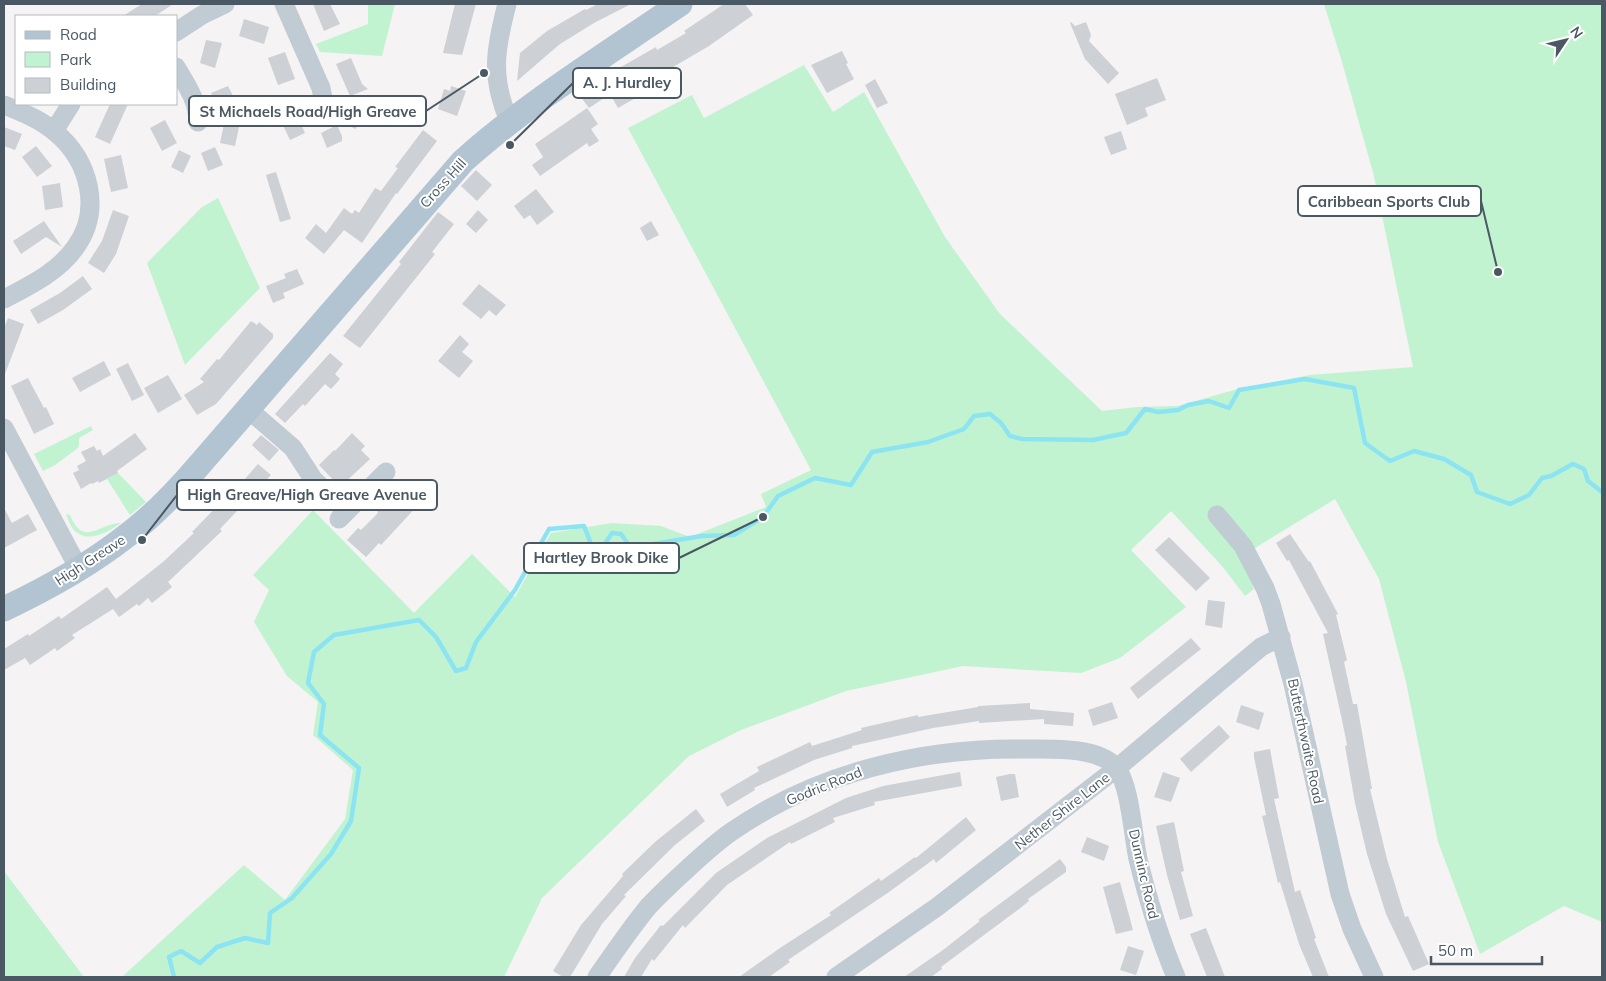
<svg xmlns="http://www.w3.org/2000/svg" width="1606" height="981" font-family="Mulish,sans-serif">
<rect width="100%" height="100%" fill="#f5f3f3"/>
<path fill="#c1f3d1" d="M368,4H395L382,56L320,52L316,44L368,24Z
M1324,4H1602V922L1564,906L1480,954L1438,842L1406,682L1379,579L1335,499L1242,556L1254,589L1245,596L1222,566L1171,511L1131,550L1186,607L1120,658L1081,673L963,666L846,691L741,730L689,756L542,898L504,977H122L244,865L285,900L345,819L353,770L313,735L318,702L287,676L254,622L269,590L253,575L313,510L414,613L472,554L515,597L551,533L612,523L661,526L690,537L766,507L761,494L811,470L628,128L692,95L704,118L804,65L833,112L864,92L945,237L1000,314L1102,411L1137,407L1178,406L1234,390L1310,375L1413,367L1374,176L1342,62Z
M218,198L260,288L185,365L147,263L202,207Z
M91,426L93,430L79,438V445L78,448L55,465L43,471L34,454Z
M118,473L146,502L130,515L107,479Z
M66,514L70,515C84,549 100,522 121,523C108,532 87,545 73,529C70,525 68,519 66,514Z
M4,871L84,977H4Z"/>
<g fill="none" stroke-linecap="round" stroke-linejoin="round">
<path stroke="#8ce4f2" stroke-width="4.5" d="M174,977L169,957L181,951L200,963L217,947L245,938L268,943L270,913L292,898L331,854L351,821L359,768L320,735L324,704L308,683L314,652L334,635L419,620L436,637L456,671L466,668L476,642L515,590L549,529L584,526L591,544L602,548L612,533L621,534L639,559L648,556L653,544L702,536L734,535L763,517L778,496L815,478L851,485L872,452L928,442L964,429L974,416L990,414L1001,423L1010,436L1022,439L1093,440L1126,433L1145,409L1158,412L1178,410L1188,405L1209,401L1229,408L1239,390L1305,379L1354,388L1365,443L1390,461L1414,451L1444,459L1471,475L1477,492L1510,504L1529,495L1542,478L1551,476L1573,464L1584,469L1588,481L1602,492"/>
</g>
<path fill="#cdd0d5" d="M142,4H173L155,16H123Z
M313,4H330L340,24L324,31Z
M455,4H476L462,55L443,53Z
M598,4H631L594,23L560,44L517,81L520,53L547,31L585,9L586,10Z
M724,4H745L753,15L709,46L668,70L671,75L651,85L653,88L618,108L610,94L589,108L580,96L588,90L586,87L656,47L657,50L686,33L684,31Z
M244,19L269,27L264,44L239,36Z
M1071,22L1075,26L1086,22L1091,35L1089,41L1119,73L1108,84L1085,59L1070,23Z
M206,40L222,43L215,68L200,63Z
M842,51L848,63L846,64L854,79L827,93L811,65Z
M285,52L295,79L278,85L268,58Z
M351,58L362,84L368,89L350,96L336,64Z
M1157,78L1166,100L1145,108L1148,116L1127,125L1115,94Z
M875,79L888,103L877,108L865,85Z
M228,86L239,108L222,116L211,93Z
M451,86L466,91L457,116L438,109L444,89L450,91Z
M287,95L305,133L290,140L272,102Z
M110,104H128L110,144L95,137Z
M349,106L363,112L356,129L341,123Z
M587,108L598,124L591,129L599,141L589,147L587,143L540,176L532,165L543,157L535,144Z
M165,120L177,143L162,151L150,128Z
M224,124L239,127L235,146L220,143Z
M337,125L342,136V141L327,148L321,133Z
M4,127L22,134L15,150L4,146Z
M423,130L437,141L397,194L396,193L362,243L344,230L324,254L305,238L316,224L326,233L344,208L352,214L355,210L359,213L375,188L381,191L398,168L395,167Z
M1121,131L1127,149L1111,155L1104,137Z
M36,146L52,166L37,177L22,157Z
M215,147L223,165L208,171L201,153Z
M179,150L191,156L183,173L171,167Z
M121,155L128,188L111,192L104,159Z
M476,170L492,185L477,201L461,186Z
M276,172L291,219L280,222L266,175Z
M60,183L63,207L45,210L42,186Z
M536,189L554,212L537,225L530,215L524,219L514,206Z
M113,210L129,216L116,254L104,273L88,263L102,241Z
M478,210L488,220L476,233L466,224Z
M438,212L454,224L432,252L435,254L360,348L343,336L401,264L399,262Z
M44,221L62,247L46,237L21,254L13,241Z
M651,221L659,235L647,241L640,228Z
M297,269L304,284L283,293L285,298L273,303L266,286L286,278L284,274Z
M83,276L92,289L63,310L38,324L30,310L60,293Z
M479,284L506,305L496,316L489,310L481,319L462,304Z
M8,318L24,324L5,374L4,328Z
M251,321L257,325L259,322L273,334V338L216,404L197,415L184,395L204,382L200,379L217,359L219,360Z
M460,335L469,344L462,352L473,361L459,378L438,361Z
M330,353L343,364L335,374L340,379L331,389L325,384L305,406L303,404L285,423L275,414Z
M104,361L111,375L80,392L72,378Z
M128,363L144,395L132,401L116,369Z
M168,375L182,399L158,413L144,388Z
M28,378L44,408L46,407L54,424L34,434L11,386Z
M135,433L147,449L117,471L118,473L99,483L98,481L92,484L91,483L81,489L73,473L79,470L77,466L86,461L81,452L94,446L97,451L100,449L103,456Z
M352,433L365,446L361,450L370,459L340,487L319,465L334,450L335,451Z
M261,435L279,450L269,461L252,445Z
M258,464L271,475L220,529L222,531L168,582L172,587L152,603L148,598L139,606L137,604L119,617L113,609L72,635L75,638L57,651L55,648L30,665L25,658L4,670V649L28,634L29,636L59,616L61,619L107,587L116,599L163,562L194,533L192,532L226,497L235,486L237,488Z
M400,486L420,503L381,545L379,543L366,557L347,540L358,528L361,530L378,513L377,512Z
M4,508L12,523L28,514L37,530L4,548Z
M1290,534L1309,562L1310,561L1338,614L1336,615L1347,660L1344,662L1353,704H1357L1372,789H1370L1387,859L1405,917L1408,916L1429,964L1413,971L1386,914L1367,854L1355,803L1345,746L1347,745L1342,720L1323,634L1328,633L1289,560L1287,561L1276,543Z
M1169,537L1210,578L1196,591L1155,550Z
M1208,600L1225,602L1222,628L1205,625Z
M1191,638L1201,649L1138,699L1130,688Z
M1112,702L1118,718L1093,726L1088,710Z
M1030,703V709L1074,713L1073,726L1044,724V719L979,723V721L933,728L852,746V748L814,760L754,788L755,790L727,807L720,794L759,771L757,767L810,742L812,746L862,730L861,728L918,715V717L978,707V706Z
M1241,705L1264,713L1259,730L1236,722Z
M1219,725L1230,737L1191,772L1180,759Z
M1270,749L1279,798L1274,799L1295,892L1300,890L1316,938L1314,939L1329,977H1313L1299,944L1280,882L1278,883L1262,816L1266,815L1254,757V752Z
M960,772L962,786L874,802L875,805L833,818L835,822L791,844L790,842L727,885L685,928L683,925L654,961L652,959L641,977H624L635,958L661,925L663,926L716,873L767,838L846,798L883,786Z
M1163,772L1180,778L1171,802L1154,797Z
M1010,774H1015L1019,797L1001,801L996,777Z
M696,809L705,821L675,845L624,895L626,896L602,924L570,977H563L553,971L581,925L623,876L622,874L655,842Z
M966,817L976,830L936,863L934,859L889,892L788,960L790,962L769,977H739L780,948L831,915L829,913L879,878L881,881L915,857L916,858Z
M1174,822L1184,871L1181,872L1193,916L1180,920L1167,875L1156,826Z
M1087,837L1109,846L1104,861L1081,852Z
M1060,859L1066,867V872L1028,899L1029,901L1019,909L941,967L942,969L931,977H904L943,950L980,921L978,920Z
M1120,882L1133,930L1116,934L1103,887Z
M1206,928L1216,954L1225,977H1207L1190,934Z
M1128,946L1144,951L1136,975L1120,970Z"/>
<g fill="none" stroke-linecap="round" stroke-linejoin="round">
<path stroke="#c0cbd3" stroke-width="19" d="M284,4L321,88L323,99L322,106
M507,4C495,50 490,78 510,123
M176,32L202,15L225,4
M176,67C186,84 198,101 198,122
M4,105C21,112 40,119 55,132C89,160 103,210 75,248C58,272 29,286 4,299
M54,131L71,104
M248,409L293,448L313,479L346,511
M4,428L79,569
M1217,515L1243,546L1265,588L1271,604L1293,684L1340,894L1352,929L1374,977
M339,519L386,472
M597,977C613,954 630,929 648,907C659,895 672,883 684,872C699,858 714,844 731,832C816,773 922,747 1025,749C1050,749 1097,746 1116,767C1130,784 1133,836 1138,859C1148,900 1160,939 1176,977
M836,977L937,907L1117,768L1261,647L1281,637"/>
<path stroke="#b2c4d2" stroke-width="25" d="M4,609C46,589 88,566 125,537C154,516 178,490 201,463L463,161C529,102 607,54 680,4"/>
</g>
<g text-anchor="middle" stroke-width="4" stroke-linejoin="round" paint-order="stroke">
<g font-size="14" fill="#495862" stroke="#fff">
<text transform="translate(443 183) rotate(-48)" y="5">Cross Hill</text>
<text transform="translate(90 560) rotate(-33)" y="5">High Greave</text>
<text transform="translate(1306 741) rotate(78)" y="5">Butterthwaite Road</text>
<text transform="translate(824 786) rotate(-22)" y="5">Godric Road</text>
<text transform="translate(1062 811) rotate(-38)" y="5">Nether Shire Lane</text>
<text transform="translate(1144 874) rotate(77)" y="5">Dunninc Road</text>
</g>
</g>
<path fill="none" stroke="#495862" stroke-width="2" d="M510 145L573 83M484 73L426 111M1498 272L1481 201M142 540L177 495M763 517L679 558"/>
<g fill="#495862" stroke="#fff" stroke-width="2">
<circle cx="510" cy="145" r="5"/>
<circle cx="484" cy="73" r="5"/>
<circle cx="1498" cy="272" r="5"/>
<circle cx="142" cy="540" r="5"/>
<circle cx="763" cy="517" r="5"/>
</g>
<g fill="#fff" stroke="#495862" stroke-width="2">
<rect x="573" y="68" width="108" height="30" rx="5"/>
<rect x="189" y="96" width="237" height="30" rx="5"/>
<rect x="1298" y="186" width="183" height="30" rx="5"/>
<rect x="177" y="480" width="260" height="30" rx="5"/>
<rect x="524" y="543" width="155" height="30" rx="5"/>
</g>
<g font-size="15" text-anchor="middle" font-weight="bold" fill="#495862">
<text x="627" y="88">A. J. Hurdley</text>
<text x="308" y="117">St Michaels Road/High Greave</text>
<text x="1389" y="207">Caribbean Sports Club</text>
<text x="307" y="500">High Greave/High Greave Avenue</text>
<text x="601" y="563">Hartley Brook Dike</text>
</g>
<rect width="1606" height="981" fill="none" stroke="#495862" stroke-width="10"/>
<rect x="15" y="15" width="162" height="90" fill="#ffffff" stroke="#b6bcc0"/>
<rect x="25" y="31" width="25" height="8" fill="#b2c4d2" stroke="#b6bcc0"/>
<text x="60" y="40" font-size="15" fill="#495862">Road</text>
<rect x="25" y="52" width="25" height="15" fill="#c1f3d1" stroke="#b6bcc0"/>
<text x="60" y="65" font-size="15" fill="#495862">Park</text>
<rect x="25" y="78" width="25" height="15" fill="#cdd0d5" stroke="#b6bcc0"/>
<text x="60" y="90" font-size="15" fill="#495862">Building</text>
<g transform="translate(1566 40) rotate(55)" stroke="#ffffff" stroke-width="4" paint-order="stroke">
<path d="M0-4L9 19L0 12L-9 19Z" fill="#495862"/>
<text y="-8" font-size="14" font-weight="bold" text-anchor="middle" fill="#495862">N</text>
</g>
<path d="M1431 956v8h111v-8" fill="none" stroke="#495862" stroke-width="2.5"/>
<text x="1438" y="956" font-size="15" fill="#495862" stroke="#ffffff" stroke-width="4" paint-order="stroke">50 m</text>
</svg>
